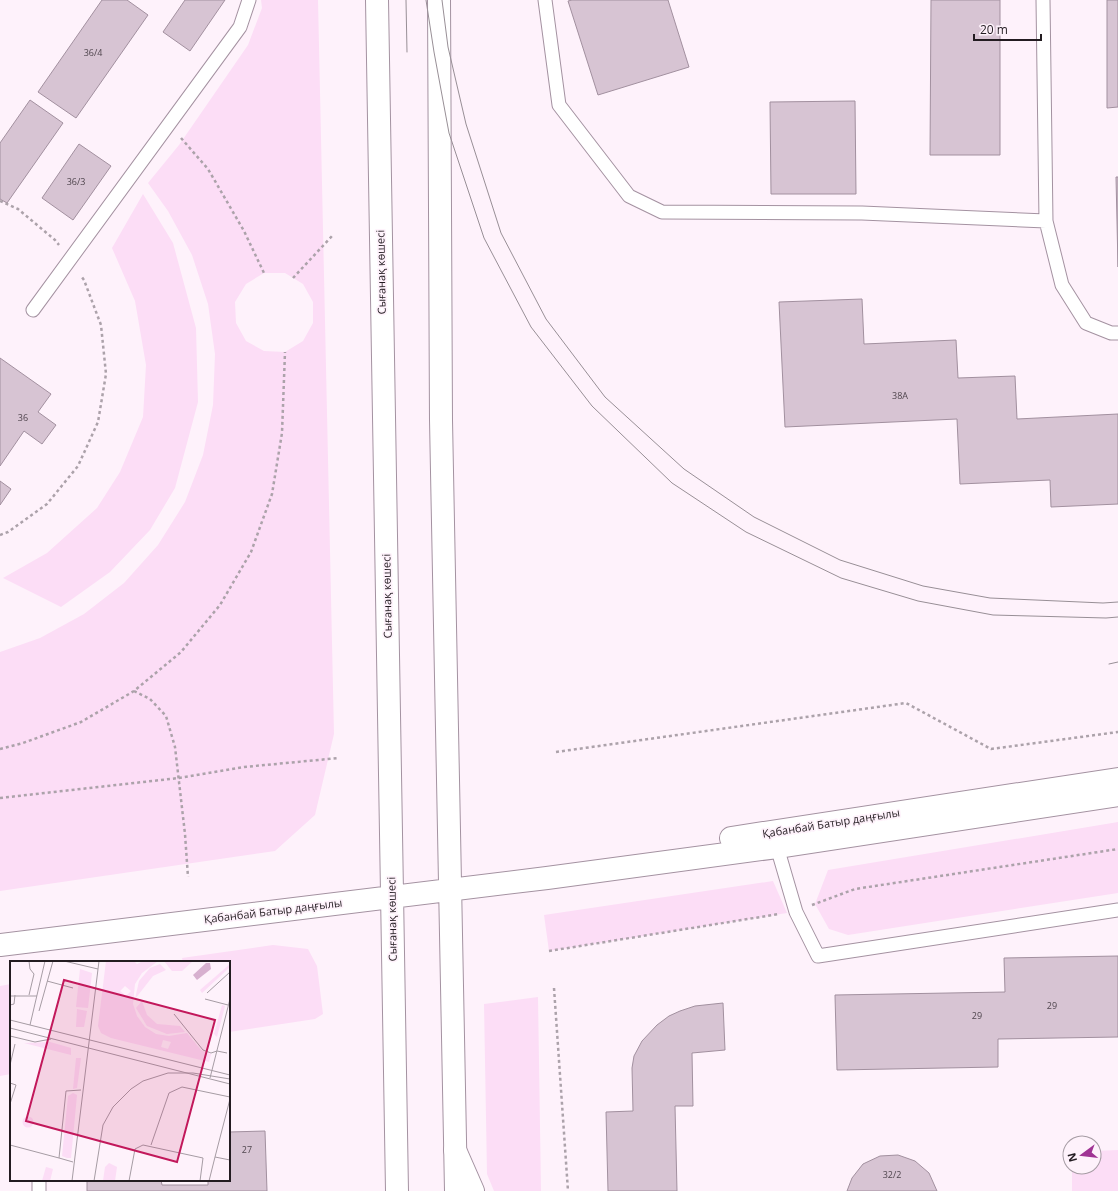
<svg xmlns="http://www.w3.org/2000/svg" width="1118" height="1191" font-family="'Open Sans',sans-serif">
<rect width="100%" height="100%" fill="#fef2fb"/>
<path fill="#fcddf6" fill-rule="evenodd" d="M261,0H318L334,734L315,815L275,851L0,891V652L40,638L84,614L124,583L158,545L185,502L203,455L213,405L215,354L208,304L192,255L168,211L148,183L179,145L248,45L262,8ZM264,273H285L303,284L313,302V323L303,341L285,352L264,351L246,341L236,323L235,302L246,284Z
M143,194L173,243L196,328L198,402L175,488L150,530L110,572L61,607L3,578L47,553L97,508L120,472L143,417L146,365L135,301L112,248Z
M1118,822V893L848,935L829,929L815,904L828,870Z
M773,881L787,913L549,951L544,915Z
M273,945L308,949L317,966L323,1014L315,1019L229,1032V962H183L182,958Z
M11,984V1074L0,1076V986Z
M538,997L541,1191H494L487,1174L484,1004Z
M1118,1150V1191H1072V1167H1094V1151Z"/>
<path fill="#d7c4d3" stroke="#a2909f" d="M102,0H127L148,15L76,118L38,92Z
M185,0H225L190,51L163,32Z
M572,0H668L689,67L598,95L568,1Z
M931,0H1000V155H930Z
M1107,0H1118V107L1107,108Z
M30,100L63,123L7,203L0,199V143Z
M855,101L856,194H771L770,102Z
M79,144L111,166L73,220L42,198Z
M1116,177H1118V267Z
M862,299L864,344L956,340L958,378L1015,376L1017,419L1118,414V504L1051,507L1050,480L960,484L957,419L785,427L779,302Z
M0,358L51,394L38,412L56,425L42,444L24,431L0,466Z
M0,481L11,489L0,505Z
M1118,956V1037L998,1039V1067L837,1070L835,995L1005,992L1004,958Z
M723,1003L725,1050L692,1053L693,1106H675L677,1191H608L606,1112L633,1111L632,1068L634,1056L642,1041L657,1025L669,1016L680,1011L695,1006Z
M265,1131L267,1191H87V1180H161L162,1185H208V1180H229V1132Z
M898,1155L915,1161L929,1173L937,1191H847L852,1178L863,1164L880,1156Z"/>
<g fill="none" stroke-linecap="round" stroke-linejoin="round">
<defs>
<path id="lane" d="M545,0L559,105L629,196L662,212L862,213L1046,221
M1043,0L1046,221L1062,285L1086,323L1111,333H1118
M33,310L240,27L249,0
M777,847L796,912L818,956L1118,910
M39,1180V1191"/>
<path id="street" d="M455,1150L473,1191"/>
<path id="secondary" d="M377,0L397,1191
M439,0L441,420L456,1191
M731,838L1118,779
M0,945L547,878L777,847L1118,795"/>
</defs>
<use href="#lane" stroke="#a492a1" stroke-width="15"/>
<use href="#street" stroke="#a492a1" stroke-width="24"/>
<use href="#secondary" stroke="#a492a1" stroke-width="24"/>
<path stroke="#aca2aa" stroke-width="2.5" stroke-dasharray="3 3" stroke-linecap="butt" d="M181,138L208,169L244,231L264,273
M0,201L18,209L55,240L59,245
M293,278L333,235
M0,535L8,532L47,504L78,466L98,422L106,374L101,325L84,280L81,276
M134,691L150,699L166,716L175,747L185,834L188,877
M0,749L23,743L81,722L134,691L181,652L220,605L251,552L272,494L282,433L285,352
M556,752L906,703L991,749L1118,732
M0,798L179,778L244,767L339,758
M812,905L855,889L1118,849
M549,951L779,914
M554,988L568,1191"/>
<use href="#lane" stroke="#fff" stroke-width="13"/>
<use href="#street" stroke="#fff" stroke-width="22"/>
<use href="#secondary" stroke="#fff" stroke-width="22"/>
<path stroke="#988f96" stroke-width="1" d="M406,0L407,52
M426,0L434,52L449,133L484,238L531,327L592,406L672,483L746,532L841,578L918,601L993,615L1106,618L1118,617
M442,0L448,47L466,124L501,233L546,319L605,397L684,469L754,517L840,560L923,586L990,598L1103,603L1118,602
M1109,664L1118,662"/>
</g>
<g text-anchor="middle" stroke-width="3.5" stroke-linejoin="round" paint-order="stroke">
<g font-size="9" fill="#50464e">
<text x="93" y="56">36/4</text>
<text x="76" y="185">36/3</text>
<text x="900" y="399">38А</text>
<text x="23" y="421">36</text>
<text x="1052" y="1009">29</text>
<text x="977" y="1019">29</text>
<text x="247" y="1153">27</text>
<text x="892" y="1178">32/2</text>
</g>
<g font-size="11" fill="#231c21" stroke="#fef2fb">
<text transform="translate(381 272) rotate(-91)" y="4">Сығанақ көшесі</text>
<text transform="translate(387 596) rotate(-91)" y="4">Сығанақ көшесі</text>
<text transform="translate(831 823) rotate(-9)" y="4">Қабанбай Батыр даңғылы</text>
<text transform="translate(273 911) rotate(-7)" y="4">Қабанбай Батыр даңғылы</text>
<text transform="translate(392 919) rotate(-91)" y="4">Сығанақ көшесі</text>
</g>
</g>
<g transform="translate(10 961)">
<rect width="220" height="220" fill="#fef2fb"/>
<path d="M96,0H124L127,3L133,0H148L132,12L125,23L123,43L127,55L135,66L146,73L159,75L177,72L191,89L201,93L199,101L101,77L91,72L88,65ZM115,25L121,30L116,35L110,30ZM153,79L161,81L158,88L151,86ZM154,0L168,1L183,0L172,10H162ZM150,3L156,9L143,15L125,38L129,20L140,7ZM220,3V6L192,32L190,29ZM70,8L82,12L78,47L66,46ZM132,40L137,54L147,63L170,65L175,71L157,73L137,65L126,47ZM212,44L215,45L207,76L204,73ZM67,48L77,50L74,66H66ZM40,81L61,87V94L14,82ZM66,97H71L67,127L63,128ZM63,132L67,134L61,197H57L52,195L58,135ZM12.5 161a5.5 5.5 0 1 1 11 0a5.5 5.5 0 1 1-11 0ZM99,202L107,206L105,220H93L95,206ZM36,206L43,208L40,220H32Z" fill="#fcddf6" fill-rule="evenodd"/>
<path d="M196,2H200L201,8L187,19L183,14Z" fill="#d7b0cf"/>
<path fill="none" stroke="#a69ca4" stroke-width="1" d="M19,0L20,8L24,13L19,34M54,0L88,8M37,20L63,27M197,32L220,11M0,35H27M195,38L218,44M0,44L4,43L5,34M29,50L43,0M164,53L193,89L201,92L207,90L217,92M0,59L220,114M20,64L35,0M0,67L220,123M0,75L25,81L41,78M0,104L5,83M200,117L220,38M0,122L6,124L0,143M0,184L49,197M141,184L159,132L172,126L220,136M205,196L220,138M63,201L49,197L56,130L71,129M62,220L89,0M84,220L93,164L103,146L121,128L133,120L158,112H183L220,118M119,220L125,188L133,184L193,197L190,220M199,220L205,196L220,199"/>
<path fill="#c2185b" fill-opacity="0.15" stroke="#c2185b" stroke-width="2" d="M54,19L205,59L167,201L16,160Z"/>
<rect width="220" height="220" fill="none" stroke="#231c21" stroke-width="2"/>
</g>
<g transform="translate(1082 1155) rotate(255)"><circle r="19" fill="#fef2fb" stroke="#a69ca4"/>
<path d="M0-3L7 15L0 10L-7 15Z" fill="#a03494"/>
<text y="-6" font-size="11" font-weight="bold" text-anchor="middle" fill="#231c21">N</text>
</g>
<path d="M974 34v6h67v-6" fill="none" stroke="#231c21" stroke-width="2"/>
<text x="980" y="34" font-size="12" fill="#231c21" stroke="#fef2fb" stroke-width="3" paint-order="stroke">20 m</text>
</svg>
